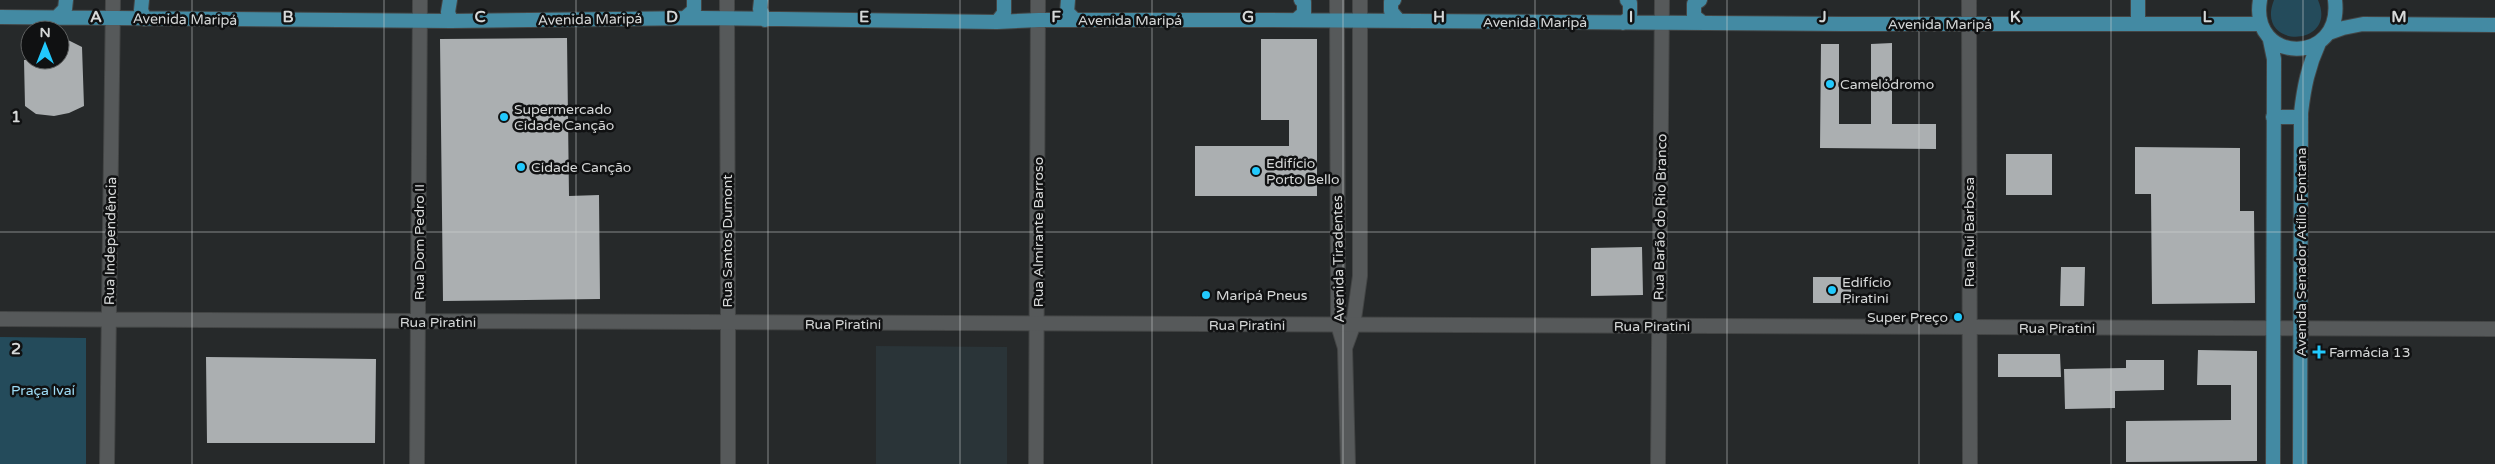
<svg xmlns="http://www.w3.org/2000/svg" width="2495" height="464" font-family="'Varela Round',sans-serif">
<rect width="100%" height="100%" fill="#26292a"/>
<path fill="#2a3438" d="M876,346L1007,347V464H876Z"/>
<path fill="#244b5b" d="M2274,0H2318C2339,48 2254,50 2274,0Z
M0,337L86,338V464H0Z"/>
<path fill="#abafb1" d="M60,36L82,47L84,106L69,113L54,116L36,114L25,106L24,60H60Z
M567,38L569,196L599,195L600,299L443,301L440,39Z
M1261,39H1317V196H1195V146H1289V120H1261Z
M1892,43V124H1936V149L1820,148L1821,44H1839V124H1871V44Z
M2135,147L2240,148V211H2254L2255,303L2152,304L2151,194H2135Z
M2006,154H2052V195H2006Z
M1642,247L1643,295L1591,296V248Z
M2061,267H2085L2084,306H2060Z
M1813,277H1851V303H1813Z
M2198,350L2257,351V461L2126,462V421L2231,420V385H2197Z
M1998,354H2060L2061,377H1998Z
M206,357L376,359L375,443H207Z
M2126,360H2164V390L2115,391V408L2065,409L2064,369L2126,368Z"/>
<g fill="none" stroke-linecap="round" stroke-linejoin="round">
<defs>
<path id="minor" d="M1337,0L1338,325L1345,348L1348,464
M1969,0L1970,464
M0,319L418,321
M1345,348L1353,326L1360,276V0
M107,464L113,0
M728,464V323
M1036,464L1038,0
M1658,464L1662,0"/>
<path id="tertiary" d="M727,0L728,323
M418,321L2495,329
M417,464L420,0"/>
<path id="primary" d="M142,0L141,10L145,19
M450,0L448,12L451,21
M761,0L760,9L765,20
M1068,0L1067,12L1075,20
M1394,0L1391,2V11L1399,21
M1700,0L1694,4V16L1703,23
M2138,0V24
M2260,0C2249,64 2343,66 2335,0
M0,17L451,21L701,18L997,22L1039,20H1256L1845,24H2261
M56,18L65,9L66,0
M685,18L694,10V0
M1296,20L1304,13V2L1301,0
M997,22L1004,13V0
M1623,23L1630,17V3L1627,0
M2329,33L2343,28L2363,24L2495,25
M2270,40L2274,59L2273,464
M2273,117H2301
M2300,464L2301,113C2304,87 2308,67 2319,43"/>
</defs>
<use href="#minor" stroke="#434545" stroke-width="16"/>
<use href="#tertiary" stroke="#434545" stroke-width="16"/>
<use href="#primary" stroke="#434545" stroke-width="16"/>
<use href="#minor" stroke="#56595a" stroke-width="14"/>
<use href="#tertiary" stroke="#56595a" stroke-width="14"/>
<use href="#primary" stroke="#438aa3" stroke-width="14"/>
</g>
<path fill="none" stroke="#d6d8d8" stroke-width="1" stroke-opacity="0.55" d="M192,0V464M384,0V464M576,0V464M768,0V464M960,0V464M1152,0V464M1343,0V464M1535,0V464M1727,0V464M1919,0V464M2111,0V464M2303,0V464M0,232H2495"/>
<g fill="#22c9fd" stroke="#101112" stroke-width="2">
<circle cx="1830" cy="84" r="5"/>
<circle cx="504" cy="117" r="5"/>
<circle cx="521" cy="167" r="5"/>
<circle cx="1256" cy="171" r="5"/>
<circle cx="1832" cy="290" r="5"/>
<circle cx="1206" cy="295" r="5"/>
<circle cx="1958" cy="317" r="5"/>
<path d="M2316.5 344.5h5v5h5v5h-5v5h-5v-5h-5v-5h5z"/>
</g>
<g text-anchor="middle" stroke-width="5" stroke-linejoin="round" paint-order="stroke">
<g font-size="14" fill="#d6d8d8" stroke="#101112">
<text transform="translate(185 19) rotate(1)" y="5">Avenida Maripá</text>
<text transform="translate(590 19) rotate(-1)" y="5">Avenida Maripá</text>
<text x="1130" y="25">Avenida Maripá</text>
<text x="1535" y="27">Avenida Maripá</text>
<text x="1940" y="29">Avenida Maripá</text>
<text transform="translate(1660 217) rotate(-89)" y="5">Rua Barão do Rio Branco</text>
<text transform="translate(1038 232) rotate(-90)" y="5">Rua Almirante Barroso</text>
<text transform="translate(1969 232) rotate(-90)" y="5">Rua Rui Barbosa</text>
<text transform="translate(110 241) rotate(-89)" y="5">Rua Independência</text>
<text transform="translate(727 241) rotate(-90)" y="5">Rua Santos Dumont</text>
<text transform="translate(419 242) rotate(-90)" y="5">Rua Dom Pedro II</text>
<text transform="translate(2301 252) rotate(-90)" y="5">Avenida Senador Atílio Fontana</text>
<text transform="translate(1338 259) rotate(-91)" y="5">Avenida Tiradentes</text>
<text x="438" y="327">Rua Piratini</text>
<text x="843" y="329">Rua Piratini</text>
<text x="1247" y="330">Rua Piratini</text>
<text x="1652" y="331">Rua Piratini</text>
<text x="2057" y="333">Rua Piratini</text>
</g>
<g font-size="14" fill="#d6d8d8" stroke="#101112" text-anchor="start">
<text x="1840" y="89">Camelódromo</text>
<text x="514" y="114">Supermercado<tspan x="514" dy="16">Cidade Canção</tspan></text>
<text x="1266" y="168">Edifício<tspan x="1266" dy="16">Porto Bello</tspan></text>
<text x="531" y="172">Cidade Canção</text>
<text x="1842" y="287">Edifício<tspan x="1842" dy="16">Piratini</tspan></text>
<text x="1216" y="300">Maripá Pneus</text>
<text x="1948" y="322" text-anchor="end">Super Preço</text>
<text x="2329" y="357">Farmácia 13</text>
</g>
<g font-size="14" fill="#9edcf6" stroke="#101112">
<text x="43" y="395">Praça Ivaí</text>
</g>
</g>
<g font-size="16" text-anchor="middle" font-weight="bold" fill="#d6d8d8" stroke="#101112" stroke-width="5" stroke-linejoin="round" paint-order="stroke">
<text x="96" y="22">A</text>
<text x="288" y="22">B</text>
<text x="480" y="22">C</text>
<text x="672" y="22">D</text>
<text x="864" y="22">E</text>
<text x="1056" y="22">F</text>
<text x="1248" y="22">G</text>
<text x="1439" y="22">H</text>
<text x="1631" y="22">I</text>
<text x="1823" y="22">J</text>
<text x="2015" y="22">K</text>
<text x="2207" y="22">L</text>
<text x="2399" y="22">M</text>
<text x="16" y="122">1</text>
<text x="16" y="354">2</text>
</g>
<g transform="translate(45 45)"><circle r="24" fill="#101112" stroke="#5f6161"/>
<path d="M0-4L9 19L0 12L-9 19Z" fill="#22c9fd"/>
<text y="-8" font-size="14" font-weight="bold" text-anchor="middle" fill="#d6d8d8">N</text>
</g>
</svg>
